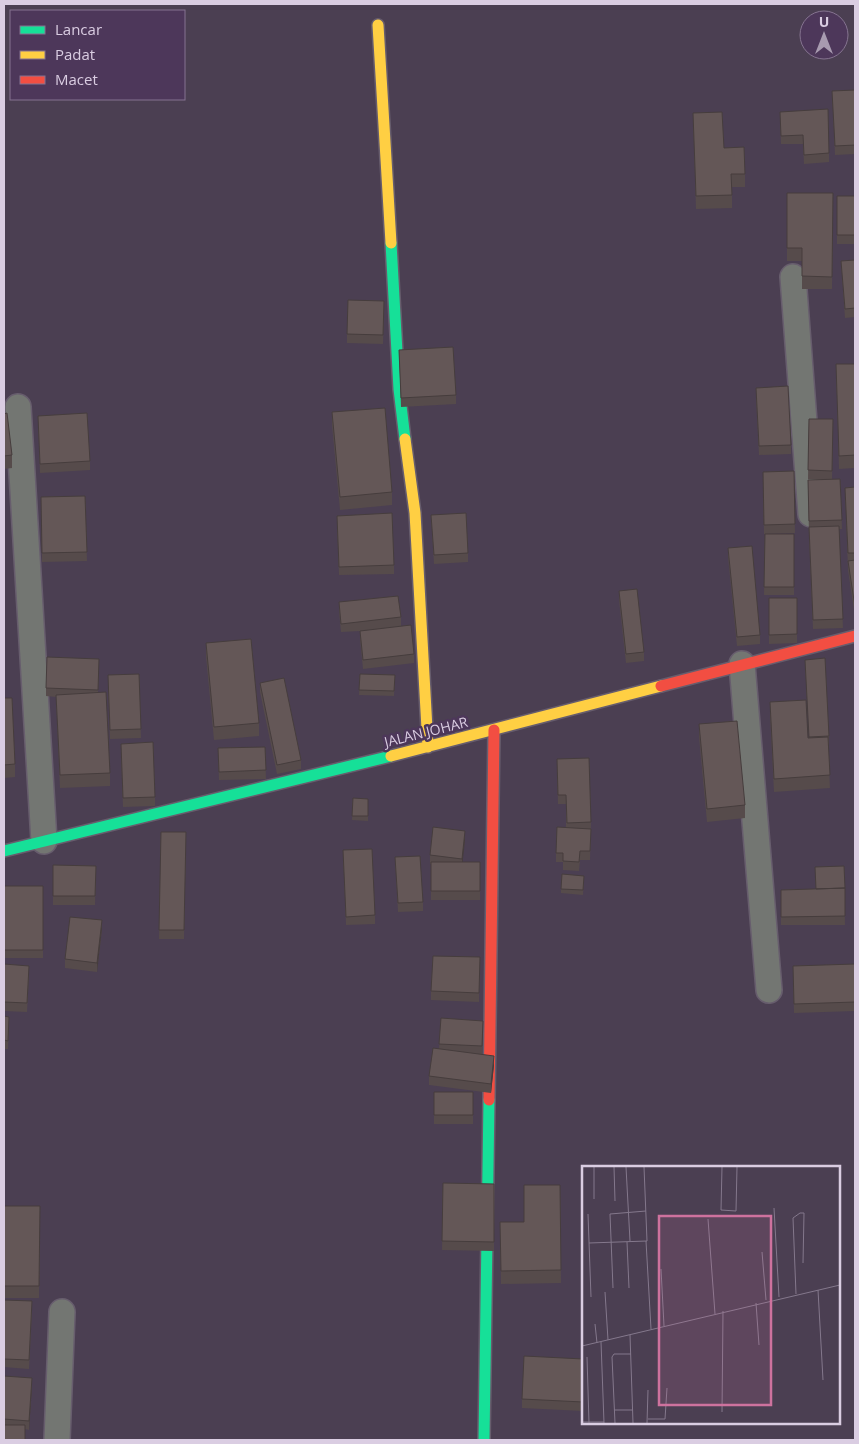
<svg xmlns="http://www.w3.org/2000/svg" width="859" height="1444" font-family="'Open Sans',sans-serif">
<rect width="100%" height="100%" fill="#4b3f52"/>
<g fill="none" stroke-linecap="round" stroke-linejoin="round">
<defs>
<path id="street" d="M793,277L811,514
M18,407L44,841
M742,664L769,990
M57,1440L62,1312"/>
<path id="fast" d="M391,243L399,389L405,439
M4,851L391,756
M484,1440L489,1100"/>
<path id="slow" d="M378,25L391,243
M405,439L415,513L428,747
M391,756L661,686"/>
<path id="jam" d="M661,686L855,636
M489,1100L494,730"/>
</defs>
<use href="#street" stroke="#675d6d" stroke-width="28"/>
<use href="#fast" stroke="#675d6d" stroke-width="14"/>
<use href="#slow" stroke="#675d6d" stroke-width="14"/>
<use href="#jam" stroke="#675d6d" stroke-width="14"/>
<use href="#street" stroke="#737672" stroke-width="25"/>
<use href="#fast" stroke="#16e098" stroke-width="11"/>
<use href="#slow" stroke="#ffcf43" stroke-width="11"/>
<use href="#jam" stroke="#f24e42" stroke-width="11"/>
</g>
<path fill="#564b4b" d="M855,90V154L835,155L832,91Z
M780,112L829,153V162L804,164L803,144H781Z
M693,113L724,148L745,174V187H732V208L696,209Z
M787,193H833L832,289H802V261H787Z
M837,196H855V244H837Z
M855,260V317L845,318L841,261Z
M384,301L383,344L347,343V334Z
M399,350L456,395V404L401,407Z
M836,364H855V468L839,469Z
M756,397L791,445V454L759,455Z
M332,412L392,492V505L340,510L332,425Z
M4,414L12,455V468L4,469Z
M38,416L90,461V470L40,473Z
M809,419H833L832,480L840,479L842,529H839L843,628L813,629L809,536L808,480H826L808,479Z
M794,471L795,533L764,534L763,472Z
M855,487V616L848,570L845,488Z
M85,496L87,561L42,562L41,497Z
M431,515L468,553V562L434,564Z
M337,524L394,565V574L339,575Z
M765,534H794V595H764Z
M728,548L760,635V644L737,646L728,557Z
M619,591L644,652V661L626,663L619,600Z
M769,598H797V643L769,644Z
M339,602L401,617V626L414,654V663L363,669L360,639V631L341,632L339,611Z
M206,643L259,723V736L214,740L206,656Z
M99,659L98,693L110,773V786L60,788L56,697L46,696V688Z
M805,660L829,736V745H828L830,788L774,792L770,715V702L809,738Z
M139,674L141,738L110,739L108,684Z
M360,674L395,675L394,696L359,695Z
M260,683L301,760V769L277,774L260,692Z
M4,698L15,764V777L4,778Z
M699,724L745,805V818L707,822L699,737Z
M265,747L266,779L219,780L218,748Z
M121,753L155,797V806L123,807Z
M557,768L591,822L590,860H580L579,871L563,870V862H556V853L566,828V804H558Z
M353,798L368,799V821L352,820Z
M161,832H186L184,939H159Z
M465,840L462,862H480V900H431V864H430V855Z
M343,850L375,915V924L346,925Z
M395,857L423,902V911L398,912Z
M53,865L96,866L95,905H53Z
M844,866L845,925H781V890L816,889Z
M584,876L583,895L561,893V889Z
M4,886H43V958H4Z
M102,929L97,972L65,968V959Z
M480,957L479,1002L431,1000V991Z
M4,964L29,975L27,1012L4,1011Z
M855,964V1011L794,1013L793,966Z
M4,1016L9,1026L8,1049H4Z
M441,1018L483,1029L482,1055L494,1065L491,1093L429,1085V1076L439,1049Z
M434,1092H473V1124H434Z
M443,1183L494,1184V1251L442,1250Z
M560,1185L561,1283L501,1284L500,1222H524Z
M4,1206H40L39,1298H4Z
M4,1300L32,1310L29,1369L4,1367Z
M583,1359V1411L522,1408V1399Z
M4,1376L32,1386L29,1430L25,1429L4,1440Z"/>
<path fill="#463d3d" d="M465,831V840L462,868V859Z
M102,920V929L97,972V963Z
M494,1056V1065L491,1093V1084Z
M32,1378V1386L29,1430V1421Z"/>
<path fill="#645757" stroke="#463d3d" d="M855,90V145L835,146L832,91Z
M828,109L829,153L804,155L803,135L781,136L780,112Z
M722,112L724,148L744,147L745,174H731L732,195L696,196L693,113Z
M787,193H833L832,277L802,276V248H787Z
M837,196H855V235H837Z
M855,260V308L845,309L841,261Z
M348,300L384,301L383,335L347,334Z
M453,347L456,395L401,398L399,350Z
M836,364H855V455L839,456Z
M788,386L791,445L759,446L756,388Z
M385,408L392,492L340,497L332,412Z
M7,413L12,455L4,456V414Z
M87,413L90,461L40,464L38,416Z
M809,419H833L832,471L808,470Z
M794,471L795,524L764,525L763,472Z
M840,479L842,520L809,521L808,480Z
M855,487V553H848L845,488Z
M85,496L87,552L42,553L41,497Z
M392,513L394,565L339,567L337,516Z
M466,513L468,553L434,555L431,515Z
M839,526L843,619L813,620L809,527Z
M765,534H794V587H764Z
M752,546L760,635L737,637L728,548Z
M855,560V607L848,561Z
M637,589L644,652L626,654L619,591Z
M398,596L401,617L341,624L339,602Z
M769,598H797V634L769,635Z
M411,625L414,654L363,660L360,631Z
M251,639L259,723L214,727L206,643Z
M47,657L99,659L98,690L46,688Z
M825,658L829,736L809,737L805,660Z
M139,674L141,729L110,730L108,675Z
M360,674L395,675L394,691L359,690Z
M284,678L301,760L277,765L260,683Z
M106,692L110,773L60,775L56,695Z
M4,698H12L15,764L4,765Z
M806,700L808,738L828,737L830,775L774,779L770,702Z
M737,721L745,805L707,809L699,724Z
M153,742L155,797L123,798L121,744Z
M265,747L266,770L219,772L218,748Z
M589,758L591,822L567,823L566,795H558L557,759Z
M353,798L368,799V816H352Z
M433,827L465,831L462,859L430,855Z
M557,827L591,829L590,851H580L579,862L563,861V853H556Z
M161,832H186L184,930H159Z
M372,849L375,915L346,917L343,850Z
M420,856L423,902L398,903L395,857Z
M431,862H480V891H431Z
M53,865L96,866L95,896H53Z
M844,866L845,888L816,889L815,867Z
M562,874L584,876L583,890L561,889Z
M4,886H43V950H4Z
M845,888V916L781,917V890Z
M70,917L102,920L97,963L65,959Z
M433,956L480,957L479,993L431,991Z
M4,964L29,966L27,1003L4,1002Z
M855,964V1002L794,1004L793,966Z
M4,1016L9,1017L8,1041L4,1040Z
M441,1018L483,1021L482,1046L439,1044Z
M433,1048L494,1056L491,1084L429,1076Z
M434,1092H473V1115H434Z
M443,1183L494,1184V1242L442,1241Z
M524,1185H560L561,1270L501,1271L500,1222H524Z
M4,1206H40L39,1286H4Z
M4,1300L32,1301L29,1360L4,1359Z
M524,1356L583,1359V1402L522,1399Z
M4,1376L32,1378L29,1421L4,1419Z
M4,1425H25V1440H4Z"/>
<g text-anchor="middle" stroke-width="5" stroke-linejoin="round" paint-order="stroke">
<g font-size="14" fill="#dacde2" stroke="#4d375a">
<text transform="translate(426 732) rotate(-14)" y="5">JALAN JOHAR</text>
</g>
</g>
<g transform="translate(582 1166)">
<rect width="258" height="258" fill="#4b3f52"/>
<path fill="none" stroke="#84788c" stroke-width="1" d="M12,1V33M32,1L33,35M44,1L48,75M140,1L139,44L154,45L155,1M192,42L197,131M6,48L9,131M126,53L133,148M64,75L69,163M45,76L47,122M7,77L65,75L62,1M180,86L184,134M79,103L82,160M31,122L28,48L64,45M236,124L241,214M23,126L26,174M214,128L211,52L218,47H222L221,97M174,137L177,179M13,158L15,177M48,169L51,257M19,176L22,257M0,180L258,119M5,191L7,257M32,244H51M140,246L141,145M66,253H83L85,222M0,256H22M33,257L30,191L32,188H49M65,257L66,224"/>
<path fill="#ce729e" fill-opacity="0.15" stroke="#ce729e" stroke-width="2.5" d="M77,50H189V239H77Z"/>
<rect width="258" height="258" fill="none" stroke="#dacde2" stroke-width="2.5"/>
</g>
<rect width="859" height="1444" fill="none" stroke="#dacde2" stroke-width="10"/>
<rect x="10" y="10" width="175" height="90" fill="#4d375a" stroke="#857390"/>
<rect x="20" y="26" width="25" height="8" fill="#16e098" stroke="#857390"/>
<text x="55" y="35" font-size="15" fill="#dacde2">Lancar</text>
<rect x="20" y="51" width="25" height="8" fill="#ffcf43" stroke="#857390"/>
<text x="55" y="60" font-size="15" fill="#dacde2">Padat</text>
<rect x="20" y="76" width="25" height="8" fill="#f24e42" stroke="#857390"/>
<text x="55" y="85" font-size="15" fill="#dacde2">Macet</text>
<g transform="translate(824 35)"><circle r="24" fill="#4d375a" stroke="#857390"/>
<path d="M0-4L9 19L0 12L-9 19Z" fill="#a89bb0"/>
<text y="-8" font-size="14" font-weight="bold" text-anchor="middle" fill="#dacde2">U</text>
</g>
</svg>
